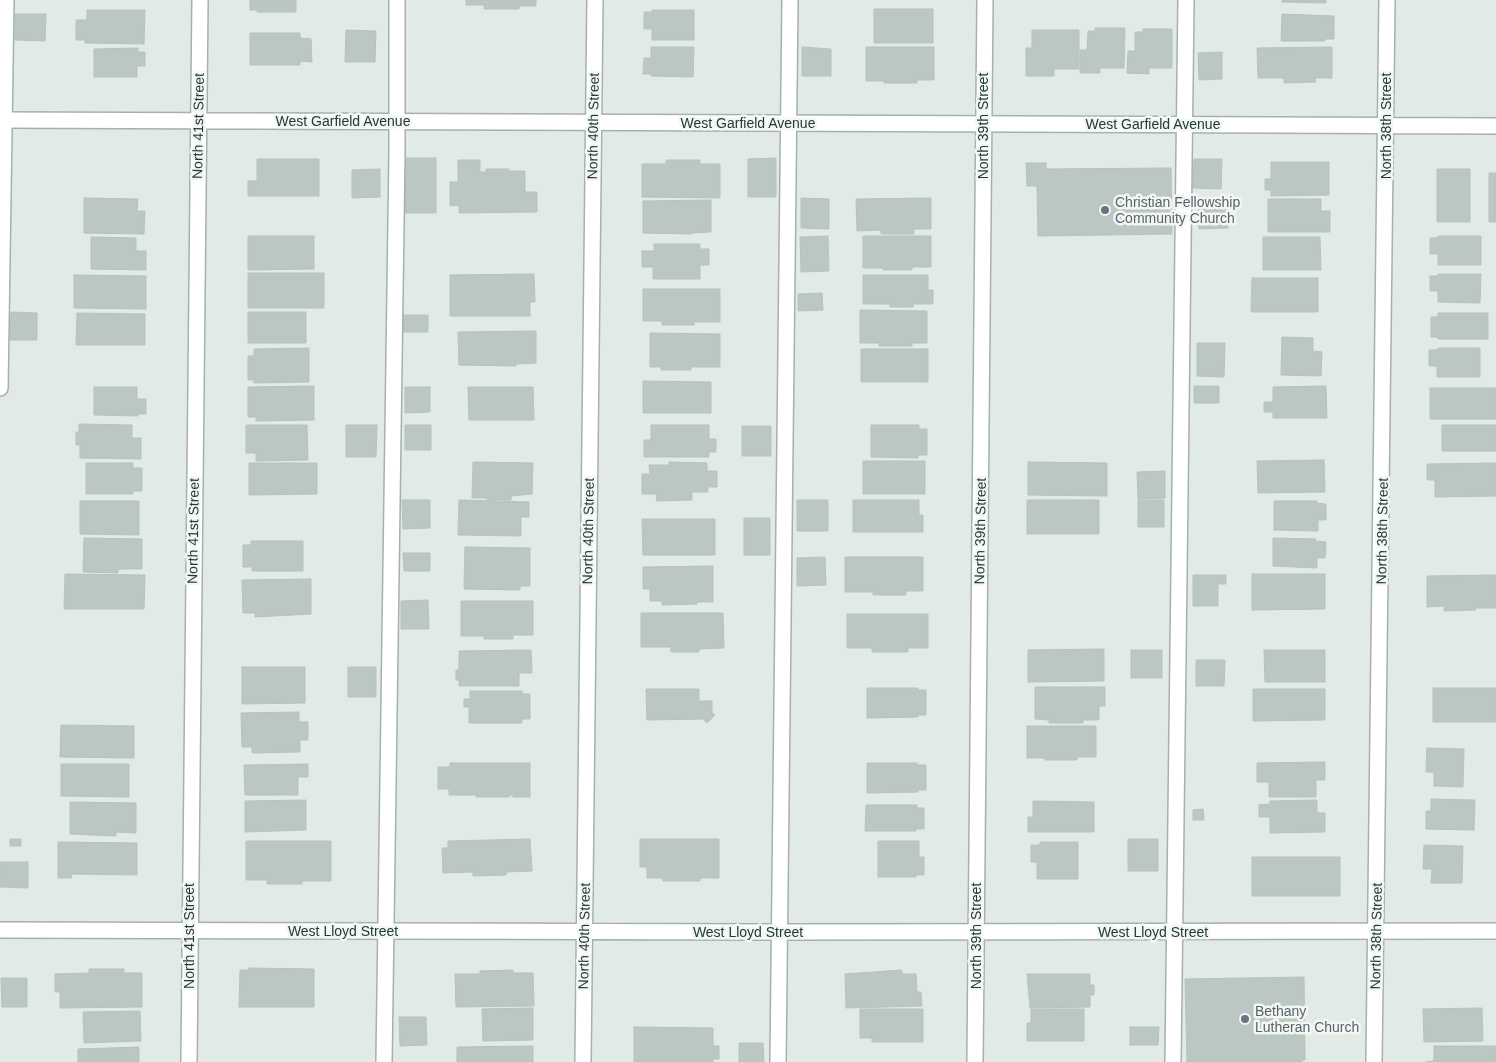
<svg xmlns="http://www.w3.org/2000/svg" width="1496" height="1062" font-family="Helvetica,sans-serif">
<rect width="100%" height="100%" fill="#e2eae6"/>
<path fill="#bac7c2" stroke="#b5c3bd" d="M250,0H296V12H257V10H250Z
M466,0H536V6H519V9H484V5H466Z
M1282,0H1326V3L1282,2Z
M874,9H933V43H874Z
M87,10H145L144,44L85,43V40H76V20H87Z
M652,10H694V40H652V29H644V12H652Z
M15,14H46L45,41L15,40Z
M1282,14L1334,16V39H1325V41H1281Z
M1095,28H1125L1124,68H1100V73H1080V50H1087L1088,31H1095Z
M1143,29H1172V68H1149V74L1127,73L1128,51H1135V32H1143Z
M346,30L376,31L375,62H345Z
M1032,30H1079V69H1054V76H1026V48H1032Z
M250,33H300V38L311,39L312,62L300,61V65H250Z
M651,47H694L693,77L651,76V74H643L644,58H651Z
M802,47L831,49V76H802Z
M866,47H934V80H917V83H884V81H866Z
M1332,47V78H1315L1316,82L1284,83V78H1258L1257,48Z
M138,48V52H145V66H137V77H94V49Z
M1222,52V79L1199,80L1198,53Z
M405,158H436V213H405Z
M776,158V197H748V159Z
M257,159H319V196H248V181H257Z
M1194,159H1222L1221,189L1193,188Z
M458,160H480V172H486V169H509V171H525V192H537V212L459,213V205L450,206V182H458Z
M666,160H700V164H720V198L642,197V164H666Z
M1271,162H1329V195L1271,196V190H1265V179H1271Z
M1026,163H1046V169L1171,168L1172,234L1038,236L1037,186H1027Z
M380,169V197L352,198V170Z
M1437,169H1470V222H1437Z
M1489,173H1496V222H1489Z
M84,198L138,199L137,211H145L144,234L84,233Z
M801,198L829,199V229L801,228Z
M931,198V229H914V234H881V230L857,231L856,199Z
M1198,199H1228V228L1199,229Z
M1268,199H1321V211H1330V232H1268Z
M711,200V232L692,233V234L643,233V201Z
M248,236H314V269L248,270Z
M828,236L829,271L801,272L800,237Z
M863,236H931V267H912V270H883V268H863Z
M1438,236H1481V265H1438V254H1430V238H1438Z
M91,237L136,238V251H146V270L91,269Z
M1263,237H1320L1321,270H1263Z
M654,244H700V249H709V265H700V279H653V267H642V251H654Z
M248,273H324V308H248Z
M534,274L535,302H530V316H450V275Z
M1438,274H1481L1480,303L1438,302V291H1430V276H1438Z
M74,275L146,276V309L74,308Z
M863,275H928V290H933V304H913V307H890V304H863Z
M1252,278H1318V312H1251Z
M643,289H720V322H694V325H662V321H643Z
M822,293L823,310L798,311V294Z
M860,310L927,311V343H912V346H879V343H860Z
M11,312L37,313V340H10Z
M248,312H306V343H248Z
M77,313L145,314V345H76Z
M1438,313H1488V339H1438V337H1431V317H1438Z
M403,315H428V332H403Z
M536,331V363L516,364V366L459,365L458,332Z
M650,333L720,334V367H691V370H661V367H650Z
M1282,337L1313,338V351L1322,352L1321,376L1281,375Z
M1197,343H1225L1224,377L1197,376Z
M309,348V382L254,383V380H248V356H254V349Z
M1438,348H1480V377H1437V366H1429V350H1438Z
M861,349H928V382H861Z
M643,381L711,382V413H643Z
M314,386V420L256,421V417H248V387Z
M1194,386H1219V403H1194Z
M1326,386L1327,418H1273V412H1264V402H1273V387Z
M94,387H137V399H146V414H138V416L94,415Z
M405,387H430V412L405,413Z
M468,387H533L534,420H469Z
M1430,388H1496V419H1430Z
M79,424L132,425V438H141V459L80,458V445H76V432H79Z
M246,425H307L308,460L256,461V453H246Z
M346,425H377L376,457H346Z
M405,425H431V450H405Z
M651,425H709V439H716V452H709V457H644V440H651Z
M871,425H919V429H927V455H918V458L871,457Z
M1442,425H1496V451H1442Z
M742,426H771V456H742Z
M1324,460L1325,492L1258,493L1257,461Z
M863,461H925V494H863Z
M473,462L533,463L532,494L511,496V500H487V498H472Z
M669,462L707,463V471H717V487H708V492H692V500L657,501L656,494H642V474H650L649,465H669Z
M1028,462L1107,463V496L1028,495Z
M86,463H133V468H142V491H133V494H86Z
M249,463H317V494L249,495Z
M1496,463V496L1435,497V480H1427V464Z
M1165,471V498L1138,499L1137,472Z
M402,500H430V528L403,529Z
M459,500L529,502V517H521V536L458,535Z
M797,500H828V531H797Z
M853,500H919V515H923V532H853Z
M1027,500H1099V534H1027Z
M1138,500H1164V527H1138Z
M80,501H139V535L80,534Z
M1274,501H1317V503L1326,504V520H1318V531L1274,530Z
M744,518H770V555H744Z
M642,519H715V555H643Z
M84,538L142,539V569H118V573L83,572Z
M1273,538L1316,539L1315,541L1326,542L1325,558H1317V568L1273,566Z
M251,541H303V571H252V567H243V545H251Z
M465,547L530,548V586H520V590L464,589Z
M403,553H430V571H404Z
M825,557L826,585L797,586V558Z
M845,557H923V591H906V595H873V592H845Z
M713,566V602H697V604L662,605V601H650V589H643V567Z
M65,574L145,575L144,609H64Z
M1252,574H1325V609L1252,610Z
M1193,575H1226V584H1218V606H1193Z
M1496,575V608H1476V610L1444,611V606L1427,607V576Z
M311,579V614L255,617V613H243L242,580Z
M428,600L429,629H401V601Z
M461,601H533V635H513V639H484V636H461Z
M641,613H723L724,648L699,649V652H671V647H641Z
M847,614H928V648H908V652H872V648H847Z
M1104,649V681L1028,682V650Z
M531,650L532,673H519V686H459V680H456V670H459V651Z
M1131,650H1162V678H1131Z
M1264,650H1325V682H1265Z
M1196,660H1225L1224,686H1196Z
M242,667H305V703L242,704Z
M348,667H376V697H348Z
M1035,687H1105V706H1099V720H1083V723H1049V720L1035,719Z
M867,688H918V690H926V715H918V717L867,718Z
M1433,688H1496V722H1433Z
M646,689H699V701H712V713L715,715L707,723L703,719L647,720Z
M1253,689H1325V720L1253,721Z
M470,691H522V694H530V719H522V723H469V707H464V699H470Z
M299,712V722H308V740H300V752L252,753V747H242L241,713Z
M61,725L134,726V758L60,757Z
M1027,726H1096V757H1077V760H1045V758H1027Z
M1427,748L1464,749L1463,787L1434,786V772H1426Z
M1325,762V780H1316V797H1269V782H1257V763Z
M450,763H530V797H513V795H509V797H476V795H449V789H438V767H450Z
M867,763H917V765H926V790H918V792L867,793Z
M61,764H129V797L61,796Z
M308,764V777H298V795H245L244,765Z
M1431,799L1475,800L1474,830L1426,829V811H1431Z
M306,800V830L245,832V801Z
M1317,800V813H1325V832L1270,833V817H1259V805L1270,804V801Z
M1033,801L1094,802V832H1028V817H1033Z
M70,802L136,803V833L116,832V836L70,834Z
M866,805H917V808H924V829H916V831H865Z
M1203,809L1204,820H1193V810Z
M10,839H21V846H10Z
M530,839L532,871L506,872V875L473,876V872L443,873L442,848H448V841Z
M640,839H719V878H700V881H663V878H647V867H640Z
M1128,839H1158V871H1128Z
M246,841H331V881H302V884H267V880H246Z
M878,841H919V857H924V875H916V877H878Z
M58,842L137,843V875L72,874L71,878H58Z
M1040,842H1078V879H1037V862H1031V845H1040Z
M1424,845L1463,846L1462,883H1431L1432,869H1423Z
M1252,857H1340V896H1252Z
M0,862H28V888L0,887Z
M249,968L314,969V1007H239L240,970H249Z
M89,969H124V973H142V1007L60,1008V992H55V974L89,973Z
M513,970V973H533L534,1006L456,1007L455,974H480V971Z
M902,970V974H916L917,992H921L922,1006L846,1008L845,974Z
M1027,974H1090V985H1094V995H1090V1007L1030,1008Z
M1304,977L1305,1060H1302V1062H1187L1185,979Z
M1,978H27V1007H2Z
M533,1008V1040L483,1041L482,1009Z
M1482,1008L1483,1041L1424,1042L1423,1009Z
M860,1009H923V1042H872V1038H860Z
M1031,1009H1084V1041H1027V1023H1031Z
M140,1011L141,1041L84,1043L83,1012Z
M399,1017H426L427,1045L400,1046Z
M634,1027L713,1028V1046H719V1059H713V1062H634Z
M1130,1027H1159L1158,1045H1130Z
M739,1043H763L764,1062H739Z
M533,1046V1062H457V1047Z
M1434,1046H1496V1062H1426L1434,1061Z
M139,1047V1062H78V1049Z"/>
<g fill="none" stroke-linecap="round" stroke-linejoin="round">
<defs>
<path id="service" d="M0,388L6,0
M384,1062L397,152V0
M778,1062L790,0
M1173,1062L1186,0"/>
<path id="minor" d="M0,120L1496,126
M0,930L779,932L1496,931
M189,1062L200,0
M583,1062L595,0
M975,1062L985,0
M1374,1062L1387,0"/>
</defs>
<use href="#service" stroke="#a5b1ad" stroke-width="18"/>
<use href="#minor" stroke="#a5b1ad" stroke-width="18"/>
<use href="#service" stroke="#fff" stroke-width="15"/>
<use href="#minor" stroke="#fff" stroke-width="15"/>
</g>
<g fill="#6b7280" stroke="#f2f7f4" stroke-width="2">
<circle cx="1105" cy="210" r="5"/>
<circle cx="1245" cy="1019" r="5"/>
</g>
<g text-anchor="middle" stroke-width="5" stroke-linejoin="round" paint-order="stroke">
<g font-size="14" fill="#243933" stroke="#f2f7f4">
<text x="343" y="126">West Garfield Avenue</text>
<text x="748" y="128">West Garfield Avenue</text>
<text x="1153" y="129">West Garfield Avenue</text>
<text transform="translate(198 126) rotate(-89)" y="5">North 41st Street</text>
<text transform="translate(593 126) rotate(-89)" y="5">North 40th Street</text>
<text transform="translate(983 126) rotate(-90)" y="5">North 39th Street</text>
<text transform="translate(1386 126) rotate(-90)" y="5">North 38th Street</text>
<text transform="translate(193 531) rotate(-89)" y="5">North 41st Street</text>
<text transform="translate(588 531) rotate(-89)" y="5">North 40th Street</text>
<text transform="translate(980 531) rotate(-89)" y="5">North 39th Street</text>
<text transform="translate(1382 531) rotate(-89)" y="5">North 38th Street</text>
<text x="343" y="936">West Lloyd Street</text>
<text x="748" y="937">West Lloyd Street</text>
<text x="1153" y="937">West Lloyd Street</text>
<text transform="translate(189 936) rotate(-90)" y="5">North 41st Street</text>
<text transform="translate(584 936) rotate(-89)" y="5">North 40th Street</text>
<text transform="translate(976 936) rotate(-90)" y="5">North 39th Street</text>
<text transform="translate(1376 936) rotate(-89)" y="5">North 38th Street</text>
</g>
<g font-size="14" fill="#5b616d" stroke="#f2f7f4" text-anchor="start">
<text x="1115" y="207">Christian Fellowship<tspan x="1115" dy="16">Community Church</tspan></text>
<text x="1255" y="1016">Bethany<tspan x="1255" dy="16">Lutheran Church</tspan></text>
</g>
</g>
</svg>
